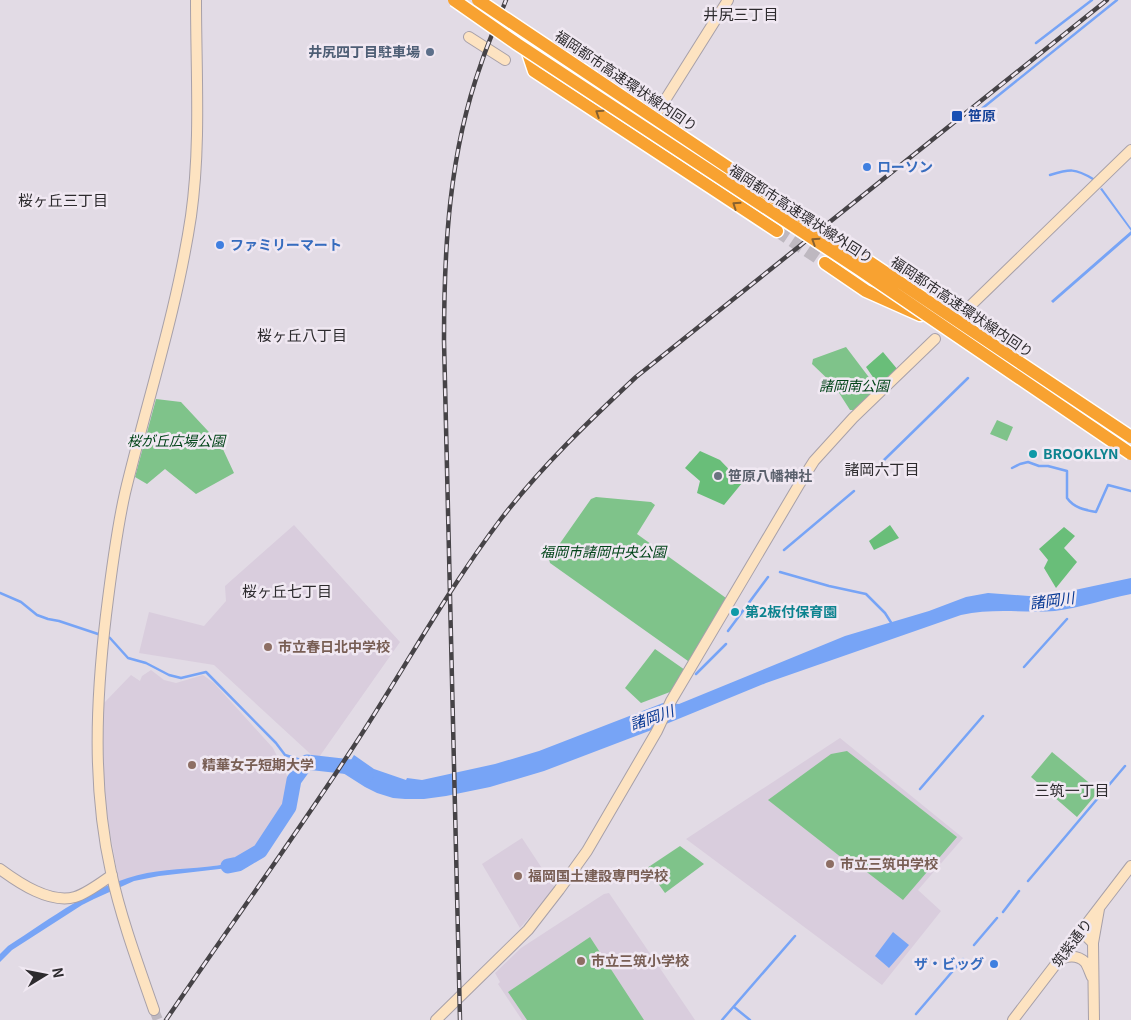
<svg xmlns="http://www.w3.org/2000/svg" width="1131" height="1020" font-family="Georgia,'Noto Sans JP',serif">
<rect width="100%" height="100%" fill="#e2dbe5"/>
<path fill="#d9cddd" d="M294,525L400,642L317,760L214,665L139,653L149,612L204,626L226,601L225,586Z
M151,670L164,680L176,683L203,675L214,683L273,748L290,782L284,809L276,822L251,852L230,863L203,868L146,874L119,882L102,788L103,704L131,675L140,681L142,676Z
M840,738L963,838L918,890L941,911L882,985L686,839Z
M522,838L555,888L520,928L482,864Z
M609,893L695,1020H522L498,984L500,982L495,973L521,948L604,894Z"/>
<path fill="#7fc38a" d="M846,347L877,388L854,410H850L834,385L812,364L813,359Z
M156,399L181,402L221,445L234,473L196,494L165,469L147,484L135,477Z
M997,420L1013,427L1007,441L990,434Z
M596,497L651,502L655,505L637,534L726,598L691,661H688L550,563L549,559L591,499Z
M655,649L685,670L670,692L641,703L625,688Z
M847,751L957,837L903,900L859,866L856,869L768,800L831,754Z
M1052,752L1099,791L1077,817L1031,777Z
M680,846L704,864L665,893L647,868Z
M590,937L644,1020H527L508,992Z"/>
<path fill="#69be79" d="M883,352L898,370L879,386L866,367Z
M700,451L720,460L742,483L724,505L697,493L700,481L685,468Z
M890,525L899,538L874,550L869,541Z
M1064,527L1075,536L1064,548L1077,562L1056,588L1044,568L1048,560L1039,549Z"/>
<path fill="#77a4f6" d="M1102,188L1131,228V235L1053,303L1051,301L1131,231L1100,189Z
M1131,578V594C1106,599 1080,608 1055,611C1023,613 992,608 961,615L766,683L649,731L544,771L490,787L446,796L424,799H405L393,798L377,793L365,787L343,773L354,755L374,769L406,780L407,778L422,780L495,764L539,751L663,703L679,704L845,636L929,611L966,597L988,593L1042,597Z
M227,864L228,868L159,876L134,881L94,899L82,905L12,950L0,962V954L8,946C51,919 95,883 147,873C173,868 201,869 227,864Z
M893,932L909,945L889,968L875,956Z"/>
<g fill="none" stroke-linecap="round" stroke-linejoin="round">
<path stroke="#77a4f6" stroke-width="2.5" d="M1036,43L1092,0
M979,111L1117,0
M1050,175C1070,169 1075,168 1093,179
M883,461L968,378
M1012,468L1020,464L1028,462L1039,466H1048L1067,471V498C1074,508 1085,510 1096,512L1108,485L1131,491
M784,550L854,491
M780,572L829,586L866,594L885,613L892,624
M0,593L21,602L37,615L48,619L59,621L101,635
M728,631L768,577
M107,637L110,638L128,658L146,663L169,675L181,678L206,672L276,743L285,755L307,762
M1024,667L1067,619
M696,674L726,644
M920,789L983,716
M1028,881L1125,766
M1003,912L1019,891
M974,945L997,918
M734,1007L750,1020
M916,1014L963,959
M722,1020L795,936"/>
<path stroke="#77a4f6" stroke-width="15" d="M228,866L238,864L260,851L289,807L294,780L307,762L351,767L366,775"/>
<path stroke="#beb8c0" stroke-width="10" stroke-dasharray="10 5" stroke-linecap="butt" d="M154,1010L158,1020"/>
<path stroke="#beb8c0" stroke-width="12" stroke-dasharray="12 6" stroke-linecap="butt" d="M777,231L825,263"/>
<defs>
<path id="secondary" d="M469,37L505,60
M650,124L728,0
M965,311L1131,150
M0,869C19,883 50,904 75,897C86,894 102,882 112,875
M1081,931L1093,943L1094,1020
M1093,943L1099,909
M1059,961C1066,955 1078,955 1085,962C1088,966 1090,973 1092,977
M154,1010C138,964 121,918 111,872C92,787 96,700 106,615C111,574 116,533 125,493C147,401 177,310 191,216C201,145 196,72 196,0
M436,1020L528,930L559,890L587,851L657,731L671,701L800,483L814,461L853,418L935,339
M1013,1020L1131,866"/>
<path id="highway" d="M527,50L534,71L777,231
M825,263L866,291L920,315"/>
</defs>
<use href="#secondary" stroke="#a7a0a9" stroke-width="12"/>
<use href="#highway" stroke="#fff" stroke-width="15"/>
<use href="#secondary" stroke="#fde3c1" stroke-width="10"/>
<use href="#highway" stroke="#f8a231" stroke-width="12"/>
<defs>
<path id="rail" d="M166,1020C227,930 291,842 350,752C401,675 445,593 501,519C541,467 588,422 636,377L1107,0
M460,1020L444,341C444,247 449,153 481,64C488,42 498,21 506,0"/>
</defs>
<use href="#rail" stroke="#464347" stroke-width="4.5"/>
<use href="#rail" stroke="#f0e8f2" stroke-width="2.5" stroke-dasharray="8" stroke-linecap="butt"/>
<defs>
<path id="highway-bridge" d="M454,0L517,44L859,269L1131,454
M478,0L1131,437"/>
</defs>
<use href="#highway-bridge" stroke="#fff" stroke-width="15" stroke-linecap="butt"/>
<use href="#highway-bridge" stroke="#f8a231" stroke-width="12"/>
</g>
<defs><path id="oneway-chevron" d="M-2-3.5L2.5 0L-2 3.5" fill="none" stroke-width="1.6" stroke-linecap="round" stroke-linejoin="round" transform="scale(1.25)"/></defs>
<g stroke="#88612f">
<use href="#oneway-chevron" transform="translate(599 113) rotate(-147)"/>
<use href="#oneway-chevron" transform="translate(736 205) rotate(-146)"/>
<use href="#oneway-chevron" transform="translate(815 241) rotate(-147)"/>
</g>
<circle fill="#5c6f8a" stroke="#f0e8f2" stroke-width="2" cx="430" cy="52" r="5"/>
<rect fill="#1a4fb4" stroke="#f0e8f2" stroke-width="2" x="951" y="110" width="12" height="12" rx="2.5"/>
<g fill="#3f7fe0" stroke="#f0e8f2" stroke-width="2">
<circle cx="867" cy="167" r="5"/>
<circle cx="220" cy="245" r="5"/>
<circle cx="994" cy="964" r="5"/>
</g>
<g fill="#0f9aa8" stroke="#f0e8f2" stroke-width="2">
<circle cx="1033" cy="454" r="5"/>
<circle cx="735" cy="612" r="5"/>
</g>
<circle fill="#6b7280" stroke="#f0e8f2" stroke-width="2" cx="718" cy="476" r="5"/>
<g fill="#8d6e63" stroke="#f0e8f2" stroke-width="2">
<circle cx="268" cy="647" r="5"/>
<circle cx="192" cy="765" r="5"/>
<circle cx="830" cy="864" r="5"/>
<circle cx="518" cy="876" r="5"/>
<circle cx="581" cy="961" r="5"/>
</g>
<g text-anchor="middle" stroke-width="5" stroke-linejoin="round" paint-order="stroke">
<g font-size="14" font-weight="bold" fill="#4e5e75" stroke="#f0e8f2" text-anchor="end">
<text x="420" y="57">井尻四丁目駐車場</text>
</g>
<g font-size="14" fill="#2d2b2e" stroke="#f0e8f2">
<text transform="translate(626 81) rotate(34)" y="5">福岡都市高速環状線内回り</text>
<text transform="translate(801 214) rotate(33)" y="5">福岡都市高速環状線外回り</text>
<text transform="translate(962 307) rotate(34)" y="5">福岡都市高速環状線内回り</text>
<text transform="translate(1072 943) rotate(-53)" y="5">筑紫通り</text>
</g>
<g font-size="14" font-weight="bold" fill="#164399" stroke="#f0e8f2" text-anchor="start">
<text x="968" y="121">笹原</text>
</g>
<g font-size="14" font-weight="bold" fill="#366cbe" stroke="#f0e8f2" text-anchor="start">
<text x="877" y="172">ローソン</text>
<text x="230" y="250">ファミリーマート</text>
<text x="984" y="969" text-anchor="end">ザ・ビッグ</text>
</g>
<g font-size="14" font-style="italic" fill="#004418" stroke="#f0e8f2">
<text x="854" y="391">諸岡南公園</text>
<text x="176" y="446">桜が丘広場公園</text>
<text x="603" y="557">福岡市諸岡中央公園</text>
</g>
<g font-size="14" font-weight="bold" fill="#0d838f" stroke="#f0e8f2" text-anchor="start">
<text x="1043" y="459">BROOKLYN</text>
<text x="745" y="617">第2板付保育園</text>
</g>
<g font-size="14" font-weight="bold" fill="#5b616d" stroke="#f0e8f2" text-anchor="start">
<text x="728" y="481">笹原八幡神社</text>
</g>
<g font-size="14" font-weight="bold" fill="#785e54" stroke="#f0e8f2" text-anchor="start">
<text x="278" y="652">市立春日北中学校</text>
<text x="202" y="770">精華女子短期大学</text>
<text x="840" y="869">市立三筑中学校</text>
<text x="528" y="881">福岡国土建設専門学校</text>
<text x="591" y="966">市立三筑小学校</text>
</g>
<g font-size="15" fill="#2d2b2e" stroke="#f0e8f2">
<text x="741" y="20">井尻三丁目</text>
<text x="63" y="206">桜ヶ丘三丁目</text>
<text x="302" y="341">桜ヶ丘八丁目</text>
<text x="882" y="475">諸岡六丁目</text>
<text x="287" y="597">桜ヶ丘七丁目</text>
<text x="1072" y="796">三筑一丁目</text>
</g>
<g font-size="15" font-style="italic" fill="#073894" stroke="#f0e8f2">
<text transform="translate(1052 601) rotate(-8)" y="5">諸岡川</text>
<text transform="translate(652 718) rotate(-19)" y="5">諸岡川</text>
</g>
</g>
<g transform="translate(45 975) rotate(80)" stroke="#f0e8f2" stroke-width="4" paint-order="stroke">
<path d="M0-4L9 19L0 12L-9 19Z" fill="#2d2b2e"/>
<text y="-8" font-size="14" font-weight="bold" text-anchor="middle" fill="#2d2b2e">N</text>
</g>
</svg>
